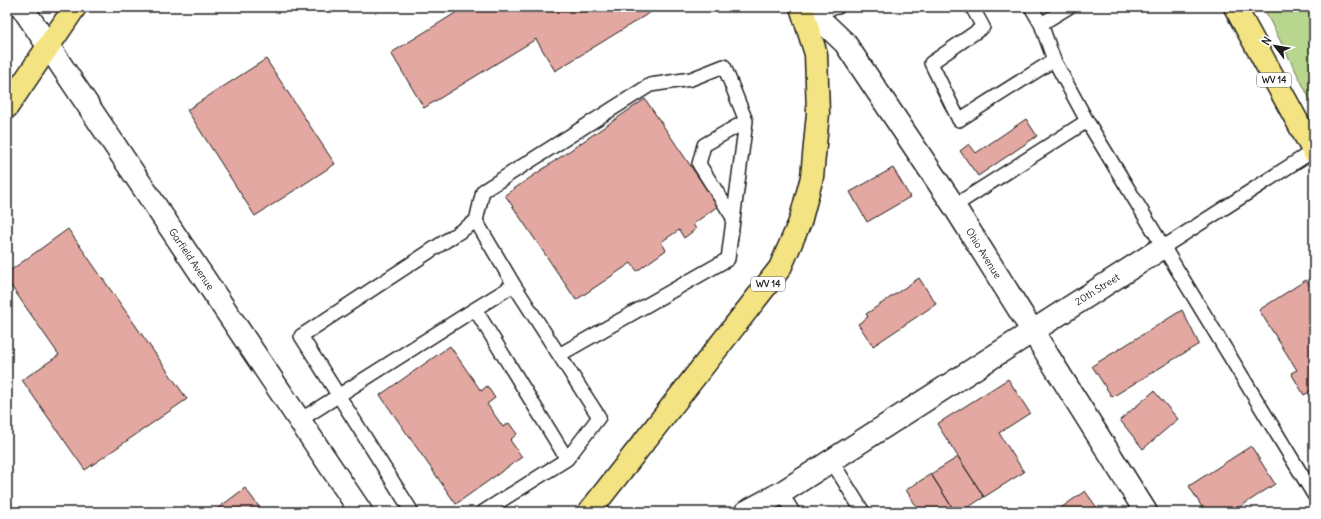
<svg xmlns="http://www.w3.org/2000/svg" width="1321" height="519" font-family="Delius,sans-serif">
<rect width="100%" height="100%" fill="#fff"/>
<filter id="ink" filterUnits="userSpaceOnUse"><feTurbulence type="fractalNoise" baseFrequency=".025" numOctaves="2"/><feDisplacementMap in="SourceGraphic" scale="8" xChannelSelector="R" yChannelSelector="G"/><feConvolveMatrix kernelMatrix="1 2 1 2 8 2 1 2 1" color-interpolation-filters="sRGB"/></filter>
<g filter="url(#ink)">
<path fill="#b9d68e" stroke="#6a7955" d="M1263,7H1314V107Z"/>
<path fill="#e3a8a1" stroke="#1c1c1c" d="M465,7H659L555,71L536,39L424,108L391,53Z
M266,59L335,164L255,216L187,110Z
M645,99L718,206L693,224L696,229L684,238L679,230L661,242L666,250L637,271L631,263L576,300L505,195Z
M1026,119L1037,136L978,176L960,151L969,144L976,153Z
M893,168L910,197L867,222L850,192Z
M68,229L187,399L85,470L22,380L59,355L7,280V273Z
M919,278L936,304L873,346L858,324L868,317L866,314Z
M1306,280L1314,292V389L1304,395L1291,373L1297,370L1259,310Z
M1182,310L1199,344L1112,397L1092,366Z
M450,346L481,391L487,386L495,398L487,404L503,427L509,423L517,434L510,440L522,457L456,504L380,395Z
M1008,379L1030,413L999,433L1024,472L984,497L937,424Z
M1154,391L1178,419L1143,449L1120,420Z
M1251,446L1275,484L1232,512H1205L1189,486Z
M958,457L984,497L961,512H955L931,474Z
M931,474L955,512H920L906,490Z
M245,488L263,512H213Z
M1085,491L1100,512H1055Z"/>
<g fill="none" stroke-linecap="round" stroke-linejoin="round">
<defs>
<path id="lane" d="M972,7L983,27L931,63L959,120L1054,60
M1031,7L1041,24
M1069,7L1041,24L1054,60L1087,121L1314,495
M813,12L838,7
M954,206L1087,121
M732,216L699,164L704,145L746,121
M476,221L514,285L599,417L567,459
M1162,248L1313,151
M475,309L514,285
M300,420L475,309L567,459L483,512
M831,460L863,512
M781,493L793,512
M412,512L301,336L476,221L483,191L650,85L691,79L724,66L746,121L728,259L559,355"/>
<path id="street" d="M22,7L361,512
M807,7L845,43L954,206L1146,512
M746,512L781,493L1162,248"/>
<path id="primary" d="M1235,7L1314,152
M7,107L75,7
M589,512L780,268L800,222L812,177L818,113L816,54L801,7"/>
</defs>
<use href="#lane" stroke="#1c1c1c" stroke-width="16"/>
<use href="#street" stroke="#1c1c1c" stroke-width="25"/>
<use href="#primary" stroke="#1c1c1c" stroke-width="25"/>
<use href="#lane" stroke="#fff" stroke-width="13"/>
<use href="#street" stroke="#fff" stroke-width="22"/>
<use href="#primary" stroke="#f4e382" stroke-width="22"/>
</g>
</g>
<g text-anchor="middle" stroke-width="3" stroke-linejoin="round" paint-order="stroke">
<g fill="#fff" stroke="#606060" stroke-width="1">
<rect x="1257" y="73" width="34" height="14" rx="3"/>
<rect x="751" y="277" width="34" height="14" rx="3"/>
</g>
<g font-size="9" font-weight="bold" fill="#1c1c1c">
<text x="1274" y="83">WV 14</text>
<text x="768" y="287">WV 14</text>
</g>
<g font-size="10" fill="#1c1c1c" stroke="#fff">
<text transform="translate(984 253) rotate(58)" y="4">Ohio Avenue</text>
<text transform="translate(192 259) rotate(56)" y="4">Garfield Avenue</text>
<text transform="translate(1097 289) rotate(-32)" y="4">20th Street</text>
</g>
</g>
<rect width="1321" height="519" fill="none" stroke="#fff" stroke-width="24"/>
<rect x="12" y="12" width="1297" height="495" fill="none" stroke="#1c1c1c" stroke-width="1.5" filter="url(#ink)"/>
<g transform="translate(1275 46) rotate(301)" stroke="#ffffff" stroke-width="3" paint-order="stroke">
<path d="M0-3L7 15L0 10L-7 15Z" fill="#1c1c1c"/>
<text y="-6" font-size="11" font-weight="bold" text-anchor="middle" fill="#1c1c1c">N</text>
</g>
</svg>
